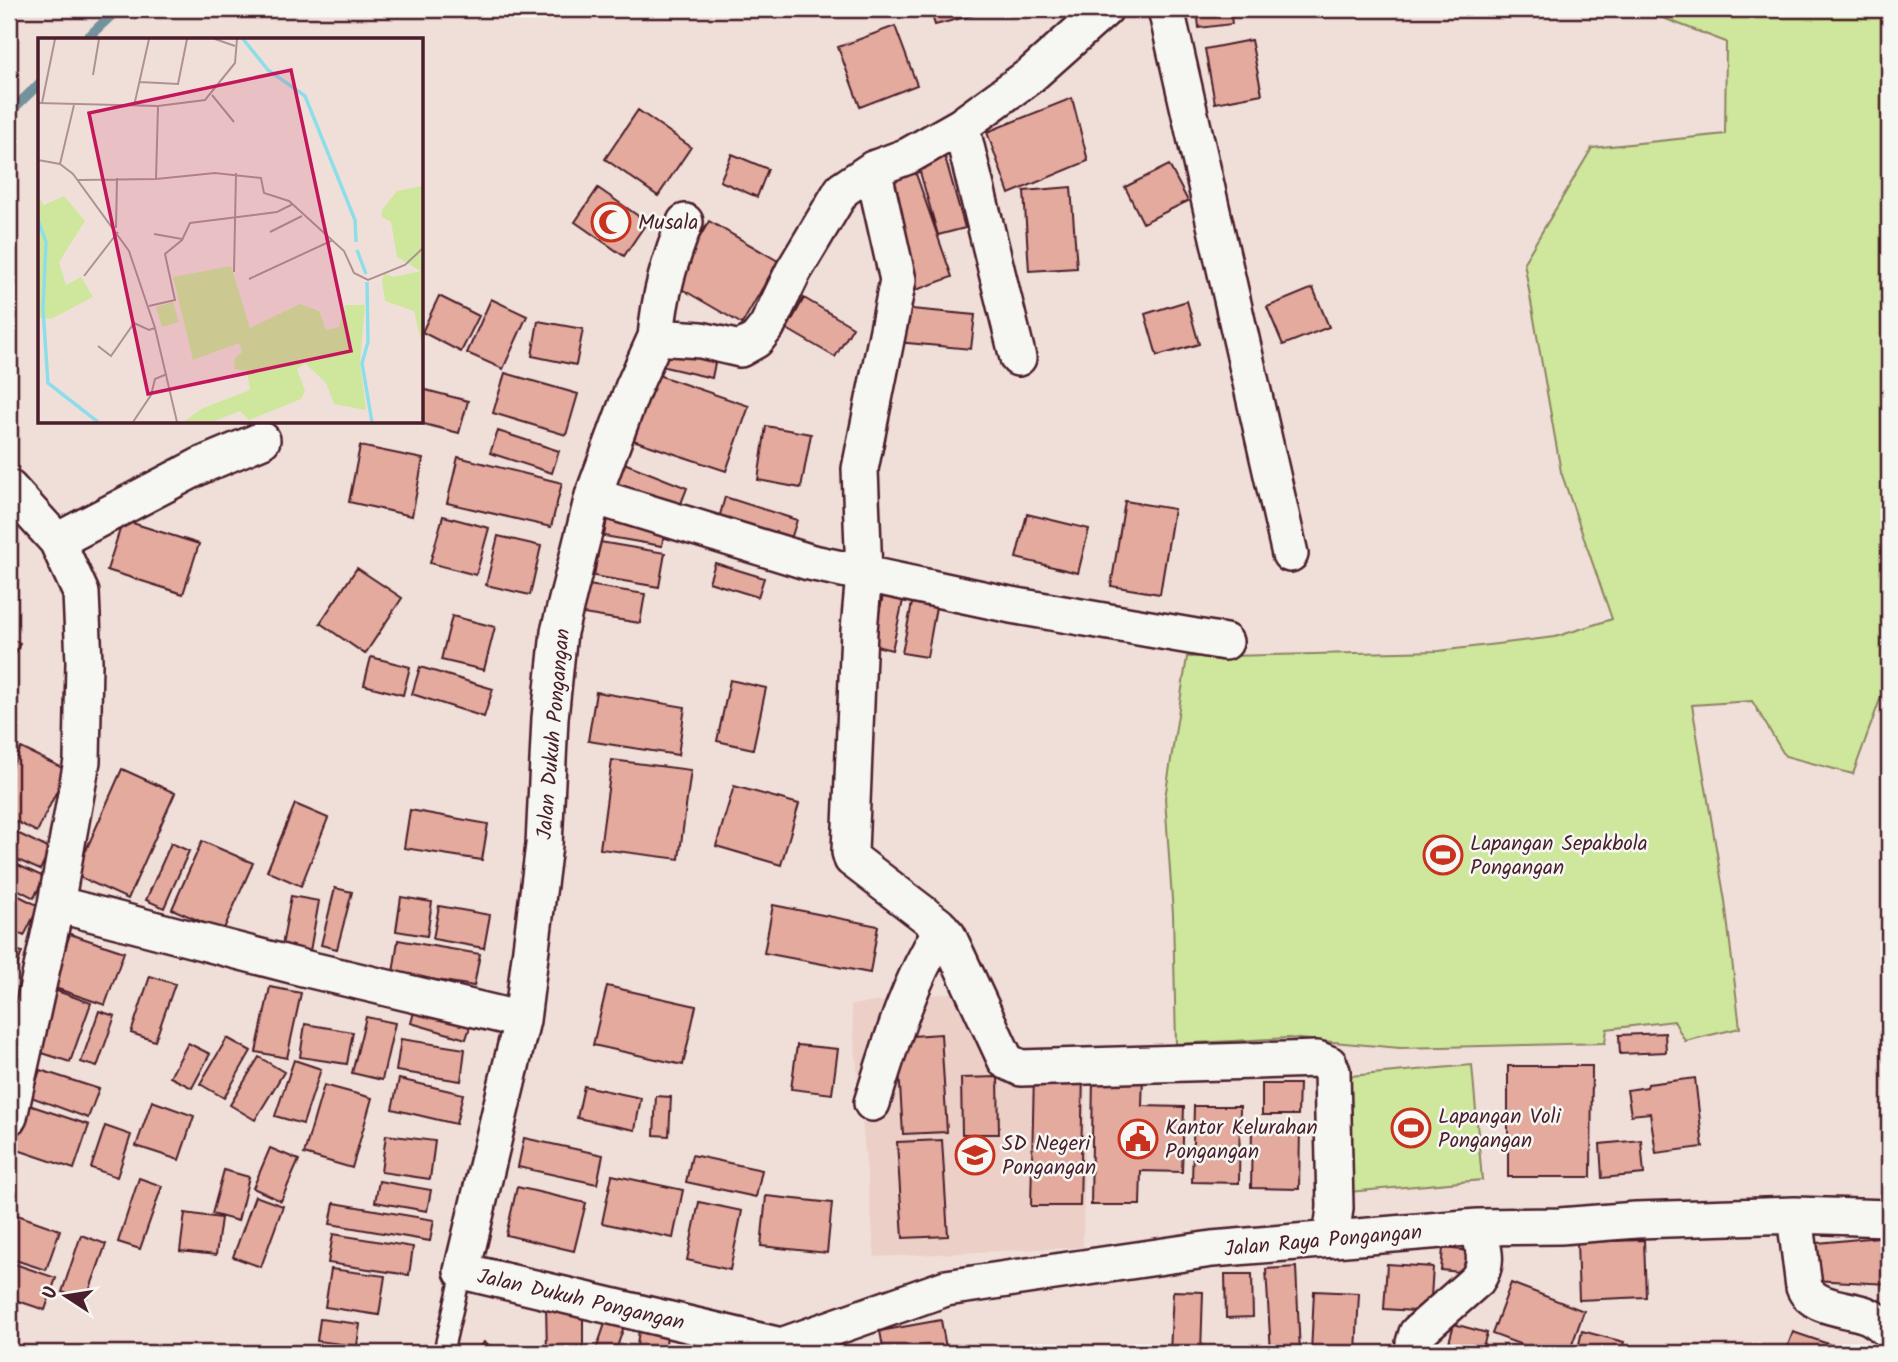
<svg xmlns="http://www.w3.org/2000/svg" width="1898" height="1362" font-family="Kalam,sans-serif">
<rect width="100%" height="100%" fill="#f0dfd8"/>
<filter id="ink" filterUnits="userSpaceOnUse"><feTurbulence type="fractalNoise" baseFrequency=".0143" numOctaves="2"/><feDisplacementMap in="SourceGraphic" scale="14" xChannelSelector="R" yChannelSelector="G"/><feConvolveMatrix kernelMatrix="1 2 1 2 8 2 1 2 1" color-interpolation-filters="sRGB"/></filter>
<g filter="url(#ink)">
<path fill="#eccfc6" d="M973,990L1003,1064L1086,1060L1083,1247L875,1257L851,1005Z"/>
<path fill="#cee79c" stroke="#8c8364" stroke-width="2" d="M1647,9H1889V694H1882L1853,774L1785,756L1752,701L1692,705L1725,901L1740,1028L1685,1041L1674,1021L1607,1029L1605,1043L1400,1048L1288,1038L1176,1044L1173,914L1165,798L1187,657L1439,651L1555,637L1612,619L1561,472L1524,262L1592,148L1725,134L1726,42L1658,16Z
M1472,1065L1482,1180L1349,1192L1339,1077Z"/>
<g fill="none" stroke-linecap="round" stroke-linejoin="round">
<path stroke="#73929d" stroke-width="10" d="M85,40L118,9
M9,113L40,83"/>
</g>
<path fill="#e3aa9d" stroke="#4a1f2b" stroke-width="2" d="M930,9H984L985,12L935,25Z
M1197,9H1230L1232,24L1199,28Z
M895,26L917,85L860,107L838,47Z
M1251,40L1262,94L1215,103L1205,49Z
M1072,98L1088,161L1009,194L987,132Z
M638,110L691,147L658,196L605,159Z
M732,154L768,169L757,197L720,181Z
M945,157L965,228L938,235L918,165Z
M1169,165L1188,201L1143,223L1125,187Z
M915,171L952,277L916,290L879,184Z
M1071,187L1077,268L1029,271L1024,191Z
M598,188L647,222L624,256L575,222Z
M709,221L778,261L742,324L673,284Z
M1313,288L1329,327L1283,345L1267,307Z
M439,296L479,316L461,352L422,332Z
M804,298L853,327L835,357L787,329Z
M491,299L527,316L503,369L467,353Z
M1187,301L1199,344L1157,356L1145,314Z
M901,308L975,315L971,349L897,342Z
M538,321L583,329L576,365L532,356Z
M661,342L717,353L712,378L656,365Z
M649,372L749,406L726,471L627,438Z
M505,373L578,394L566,435L493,413Z
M422,389L468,401L459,433L416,422H422Z
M766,426L811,434L801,488L758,480Z
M498,431L559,451L552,473L490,453Z
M360,446L423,459L412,516L349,502Z
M458,457L562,483L551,527L447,503Z
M609,457L687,488L675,519L596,488Z
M725,497L797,520L787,552L716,529Z
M1125,501L1174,509L1160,594L1111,586Z
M608,512L666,521L662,546L604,536Z
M1027,514L1089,529L1078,573L1016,558Z
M443,516L489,528L476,575L430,563Z
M123,520L199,544L183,594L107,570Z
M498,536L541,546L530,595L486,585Z
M600,542L665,553L659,587L594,576Z
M715,563L764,578L758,597L709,582Z
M357,568L402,598L365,654L320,623Z
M582,584L645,594L640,623L577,613Z
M884,591L904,596L892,650L872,645Z
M912,603L936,607L927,657L902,653Z
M452,616L495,627L484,670L441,660Z
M9,638L20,643L9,668Z
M371,657L410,667L403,695L364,685Z
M420,667L493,689L484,717L412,694Z
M730,680L766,688L753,749L717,741Z
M596,692L685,707L678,755L588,741Z
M21,748L67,770L37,832L9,818V773Z
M612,760L691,770L679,859L600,849Z
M122,769L175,793L128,899L75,875Z
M734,786L799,804L781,865L716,846Z
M295,804L328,818L301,886L267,871Z
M410,810L488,824L482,860L404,848Z
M9,829L50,849L40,870L9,856Z
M202,841L253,863L223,931L172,909Z
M171,843L189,851L164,908L146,900Z
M9,861L44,877L34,898L9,885Z
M335,888L352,892L337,949L321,945Z
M9,891L39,906L24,936L9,929Z
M291,896L319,901L310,951L282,946Z
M401,897L432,902L427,936L396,931Z
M773,905L878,926L870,973L764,953Z
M439,906L490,915L484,948L433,939Z
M70,934L124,952L105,1005L52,987Z
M398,940L480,954L474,986L393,973Z
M9,948L22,952L9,990Z
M150,976L175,984L155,1041L131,1033Z
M607,986L696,1006L683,1065L593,1045Z
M270,987L301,993L287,1058L256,1052Z
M54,990L91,1003L70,1062L33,1050Z
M417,1001L473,1018L466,1039L411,1023Z
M99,1011L115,1016L97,1067L81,1062Z
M366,1017L395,1023L382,1080L352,1073Z
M305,1024L353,1032L347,1064L300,1057Z
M1665,1033L1666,1052L1620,1054L1619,1035Z
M941,1034L947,1132L903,1134L897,1037Z
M227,1038L251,1051L224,1098L200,1084Z
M401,1039L465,1049L461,1081L396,1071Z
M188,1043L210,1054L192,1088L170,1077Z
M797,1045L838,1049L832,1094L791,1089Z
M259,1057L284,1072L255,1120L230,1105Z
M294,1060L321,1069L303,1124L275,1116Z
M1508,1066H1592L1591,1177H1508Z
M40,1070L99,1089L88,1118L31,1097Z
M1034,1073H1083L1080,1206H1031Z
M1093,1076H1143L1142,1106L1184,1107L1182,1172L1141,1171L1140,1205H1091Z
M998,1077L999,1134H962L961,1078Z
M1695,1078L1703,1147L1656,1153L1650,1113L1631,1115L1627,1090L1647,1087L1648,1084Z
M399,1079L463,1094L456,1124L392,1109Z
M1262,1084H1299L1298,1115H1262Z
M324,1085L372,1098L352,1168L304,1154Z
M584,1086L641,1098L635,1130L577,1118Z
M656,1096L671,1097L669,1136L654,1135Z
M152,1101L194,1116L179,1160L136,1146Z
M20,1102L89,1125L74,1169L9,1147V1135Z
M1194,1106H1240L1239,1183L1192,1182Z
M105,1126L131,1135L117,1177L91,1168Z
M1252,1128L1300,1129L1299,1189L1251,1188Z
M386,1135L435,1141L430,1179L381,1172Z
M524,1138L603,1155L597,1184L518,1167Z
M942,1140L948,1236L903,1238L897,1142Z
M1641,1140L1644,1174L1602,1178L1600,1144Z
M270,1148L299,1160L281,1201L253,1188Z
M692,1155L762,1170L756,1197L686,1182Z
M224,1170L249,1177L238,1221L212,1214Z
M612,1175L683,1190L673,1238L602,1223Z
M139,1178L162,1186L140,1249L118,1242Z
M379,1181L431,1190L427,1211L375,1202Z
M517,1187L586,1203L574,1251L506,1235Z
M255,1196L283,1206L261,1267L233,1257Z
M766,1196L832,1203L827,1253L761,1246Z
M699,1202L742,1211L730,1270L687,1260Z
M334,1203L434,1220L430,1241L330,1224Z
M9,1212L60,1230L46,1270L9,1258Z
M185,1213L221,1218L216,1255L180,1251Z
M333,1234L413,1247L409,1275L328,1263Z
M81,1235L106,1244L86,1300L62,1292Z
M1889,1236V1284L1812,1280L1818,1243Z
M1644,1240L1646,1297L1579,1300L1577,1242Z
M1443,1248L1471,1251L1470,1273L1441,1270Z
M9,1262L56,1278L45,1310L9,1298Z
M1387,1264L1433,1267L1430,1312L1384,1309Z
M1296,1267L1300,1353H1271L1266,1269Z
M331,1269L385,1276L379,1315L325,1307Z
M1225,1274H1252L1253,1317L1226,1318Z
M1511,1283L1584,1311L1569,1353H1544L1492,1334Z
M1173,1291L1203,1292L1201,1353H1170Z
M1314,1291L1359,1293L1356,1353H1311Z
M583,1304V1353H547L546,1305Z
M610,1309L628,1315L615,1353H595Z
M320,1319L360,1324L357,1346L317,1341Z
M941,1320L947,1353H884L880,1331Z
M640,1322L668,1326L665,1353H636Z
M1454,1324L1487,1333L1481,1353H1446Z
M1582,1331L1624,1342L1621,1353H1577Z
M1793,1332L1855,1353H1785Z
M484,1342L503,1353H478Z
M303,1348L355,1353H302Z"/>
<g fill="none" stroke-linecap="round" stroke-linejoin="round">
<defs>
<path id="service" d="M443,1353L462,1271"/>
<path id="minor" d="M1166,9L1290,554
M961,126L1018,358
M873,169L898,280L860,469L864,574L859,630L850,852L852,859L938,925L948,936L1006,1061L1021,1068L1317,1059L1329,1064L1332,1071L1335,1208L1331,1239
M656,337C660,293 669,263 685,222
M9,488L57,541L81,593L84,662L82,761L56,904L9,1117
M593,496L809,562L1011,605L1225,642
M57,541L200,466L262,440
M56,904L303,968L522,1020
M872,1103C891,1042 908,984 942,929
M1795,1215L1804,1287C1812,1308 1847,1308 1866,1315C1875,1318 1882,1325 1889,1331
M781,1346L462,1271L522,1020L544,845L550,718L559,632L593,496L633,388L656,337L701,340L740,349L756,340L767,326L793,272L842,190L873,169L908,156L961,126L1031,75L1105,9
M770,1353L781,1346L946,1288L1212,1249L1478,1227L1560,1226L1636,1220L1795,1215L1889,1218
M1417,1353L1414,1343L1417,1333L1477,1280C1490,1261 1483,1248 1478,1227"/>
</defs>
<use href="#service" stroke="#4a1f2b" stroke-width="23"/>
<use href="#minor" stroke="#4a1f2b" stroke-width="40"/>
<use href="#service" stroke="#f6f6f2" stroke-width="18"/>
<use href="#minor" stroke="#f6f6f2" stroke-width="35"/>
</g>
</g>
<defs>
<symbol id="mosque-ring" viewBox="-11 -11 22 22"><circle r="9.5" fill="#f6f6f2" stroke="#c8321e" stroke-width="1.5"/><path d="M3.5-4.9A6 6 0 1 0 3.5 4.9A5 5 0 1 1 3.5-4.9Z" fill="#c8321e"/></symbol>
<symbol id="stadium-ring" viewBox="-11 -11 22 22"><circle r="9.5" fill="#f6f6f2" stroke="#c8321e" stroke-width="1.5"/><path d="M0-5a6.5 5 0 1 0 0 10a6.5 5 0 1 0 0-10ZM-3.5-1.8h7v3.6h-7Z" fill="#c8321e"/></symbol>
<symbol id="civic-ring" viewBox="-11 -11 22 22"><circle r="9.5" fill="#f6f6f2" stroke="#c8321e" stroke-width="1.5"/><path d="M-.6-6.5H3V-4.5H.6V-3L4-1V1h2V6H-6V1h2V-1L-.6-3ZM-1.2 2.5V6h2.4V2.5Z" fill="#c8321e"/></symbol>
<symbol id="school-ring" viewBox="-11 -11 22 22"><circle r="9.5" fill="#f6f6f2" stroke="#c8321e" stroke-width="1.5"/><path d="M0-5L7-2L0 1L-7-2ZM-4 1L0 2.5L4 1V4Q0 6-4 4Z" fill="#c8321e"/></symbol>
</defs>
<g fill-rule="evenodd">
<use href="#mosque-ring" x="589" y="200" width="44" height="44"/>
<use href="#stadium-ring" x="1421" y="833" width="44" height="44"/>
<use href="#stadium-ring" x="1389" y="1106" width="44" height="44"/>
<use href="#civic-ring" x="1116" y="1117" width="44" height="44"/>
<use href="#school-ring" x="953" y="1133" width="44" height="44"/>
</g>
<g text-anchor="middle" stroke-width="5" stroke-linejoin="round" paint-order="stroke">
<g font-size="21" fill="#4a1f2b" stroke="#f6f6f2" text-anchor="start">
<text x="638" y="229">Musala</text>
<text x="1470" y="850">Lapangan Sepakbola<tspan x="1470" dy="24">Pongangan</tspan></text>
<text x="1438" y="1123">Lapangan Voli<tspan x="1438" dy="24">Pongangan</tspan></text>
<text x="1165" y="1134">Kantor Kelurahan<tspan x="1165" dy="24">Pongangan</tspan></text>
<text x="1002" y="1150">SD Negeri<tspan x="1002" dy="24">Pongangan</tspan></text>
</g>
<g font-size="21" fill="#4a1f2b" stroke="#f6f6f2">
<text transform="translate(553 734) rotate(-85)" y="7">Jalan Dukuh Pongangan</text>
<text transform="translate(1323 1240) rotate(-5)" y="7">Jalan Raya Pongangan</text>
<text transform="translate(581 1299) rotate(13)" y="7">Jalan Dukuh Pongangan</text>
</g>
</g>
<g transform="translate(38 38)">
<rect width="385" height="385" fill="#f0dfd8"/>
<path d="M385,148V311L376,273L347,263L344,244L346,235L355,239L383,233L359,219L353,184L344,179V172L359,153ZM0,158L6,167L26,158L47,183L21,224L28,247L43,239L55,259L13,281L0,279ZM193,228L212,290L262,266L281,273L288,292L301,289L307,267H327L322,324L328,372L296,366L288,345L267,325L259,331L267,353L263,361L211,382L202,373L174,384H146L163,371L212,352L209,333L196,331L197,320L204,314L201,305L155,322L135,239ZM135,264L141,284L124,289L118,269Z" fill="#cee79c"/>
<path fill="none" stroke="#8edee9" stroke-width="3.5" d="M205,1L230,32L267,58L317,182L318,204M0,182L8,204L5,271L10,345L60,384M319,212L328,236M329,244L330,304L324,325L334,384"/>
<path fill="none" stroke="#ae9293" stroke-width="2" d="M177,1L197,8M55,37L61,1M102,44L140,46L149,1M174,57L196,84M0,65L120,68L167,62L197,25L199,1M4,65L17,1M96,68L111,1M0,122L22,126L35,136L91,213L117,290L139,384M22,126L36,67M118,141L120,68M40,142L118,141L177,135L223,140L226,155L251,163L306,213L316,235L330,242L367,227L385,210M78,190L79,140M232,194L264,178M116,196L144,201M196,234L198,135M46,238L80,194M211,241L295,202M111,268L137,262L127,216L144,202L152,185L239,174L255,166M60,308L73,318L96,285L111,292L117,290M95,384L113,357L117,341L129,336"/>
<path fill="#c2185b" fill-opacity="0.15" stroke="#c2185b" stroke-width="3.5" d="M253,32L313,313L110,356L51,75Z"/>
<rect width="385" height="385" fill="none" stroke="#4a1f2b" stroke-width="3.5"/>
</g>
<rect width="1898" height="1362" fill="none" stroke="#f6f6f2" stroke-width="35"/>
<rect x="18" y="18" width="1863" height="1327" fill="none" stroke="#4a1f2b" stroke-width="2.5" filter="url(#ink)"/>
<g transform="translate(66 1296) rotate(282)" stroke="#f6f6f2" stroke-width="5" paint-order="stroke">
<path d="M0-5L12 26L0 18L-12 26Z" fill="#4a1f2b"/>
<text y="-10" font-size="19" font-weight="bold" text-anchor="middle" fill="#4a1f2b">U</text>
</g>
</svg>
